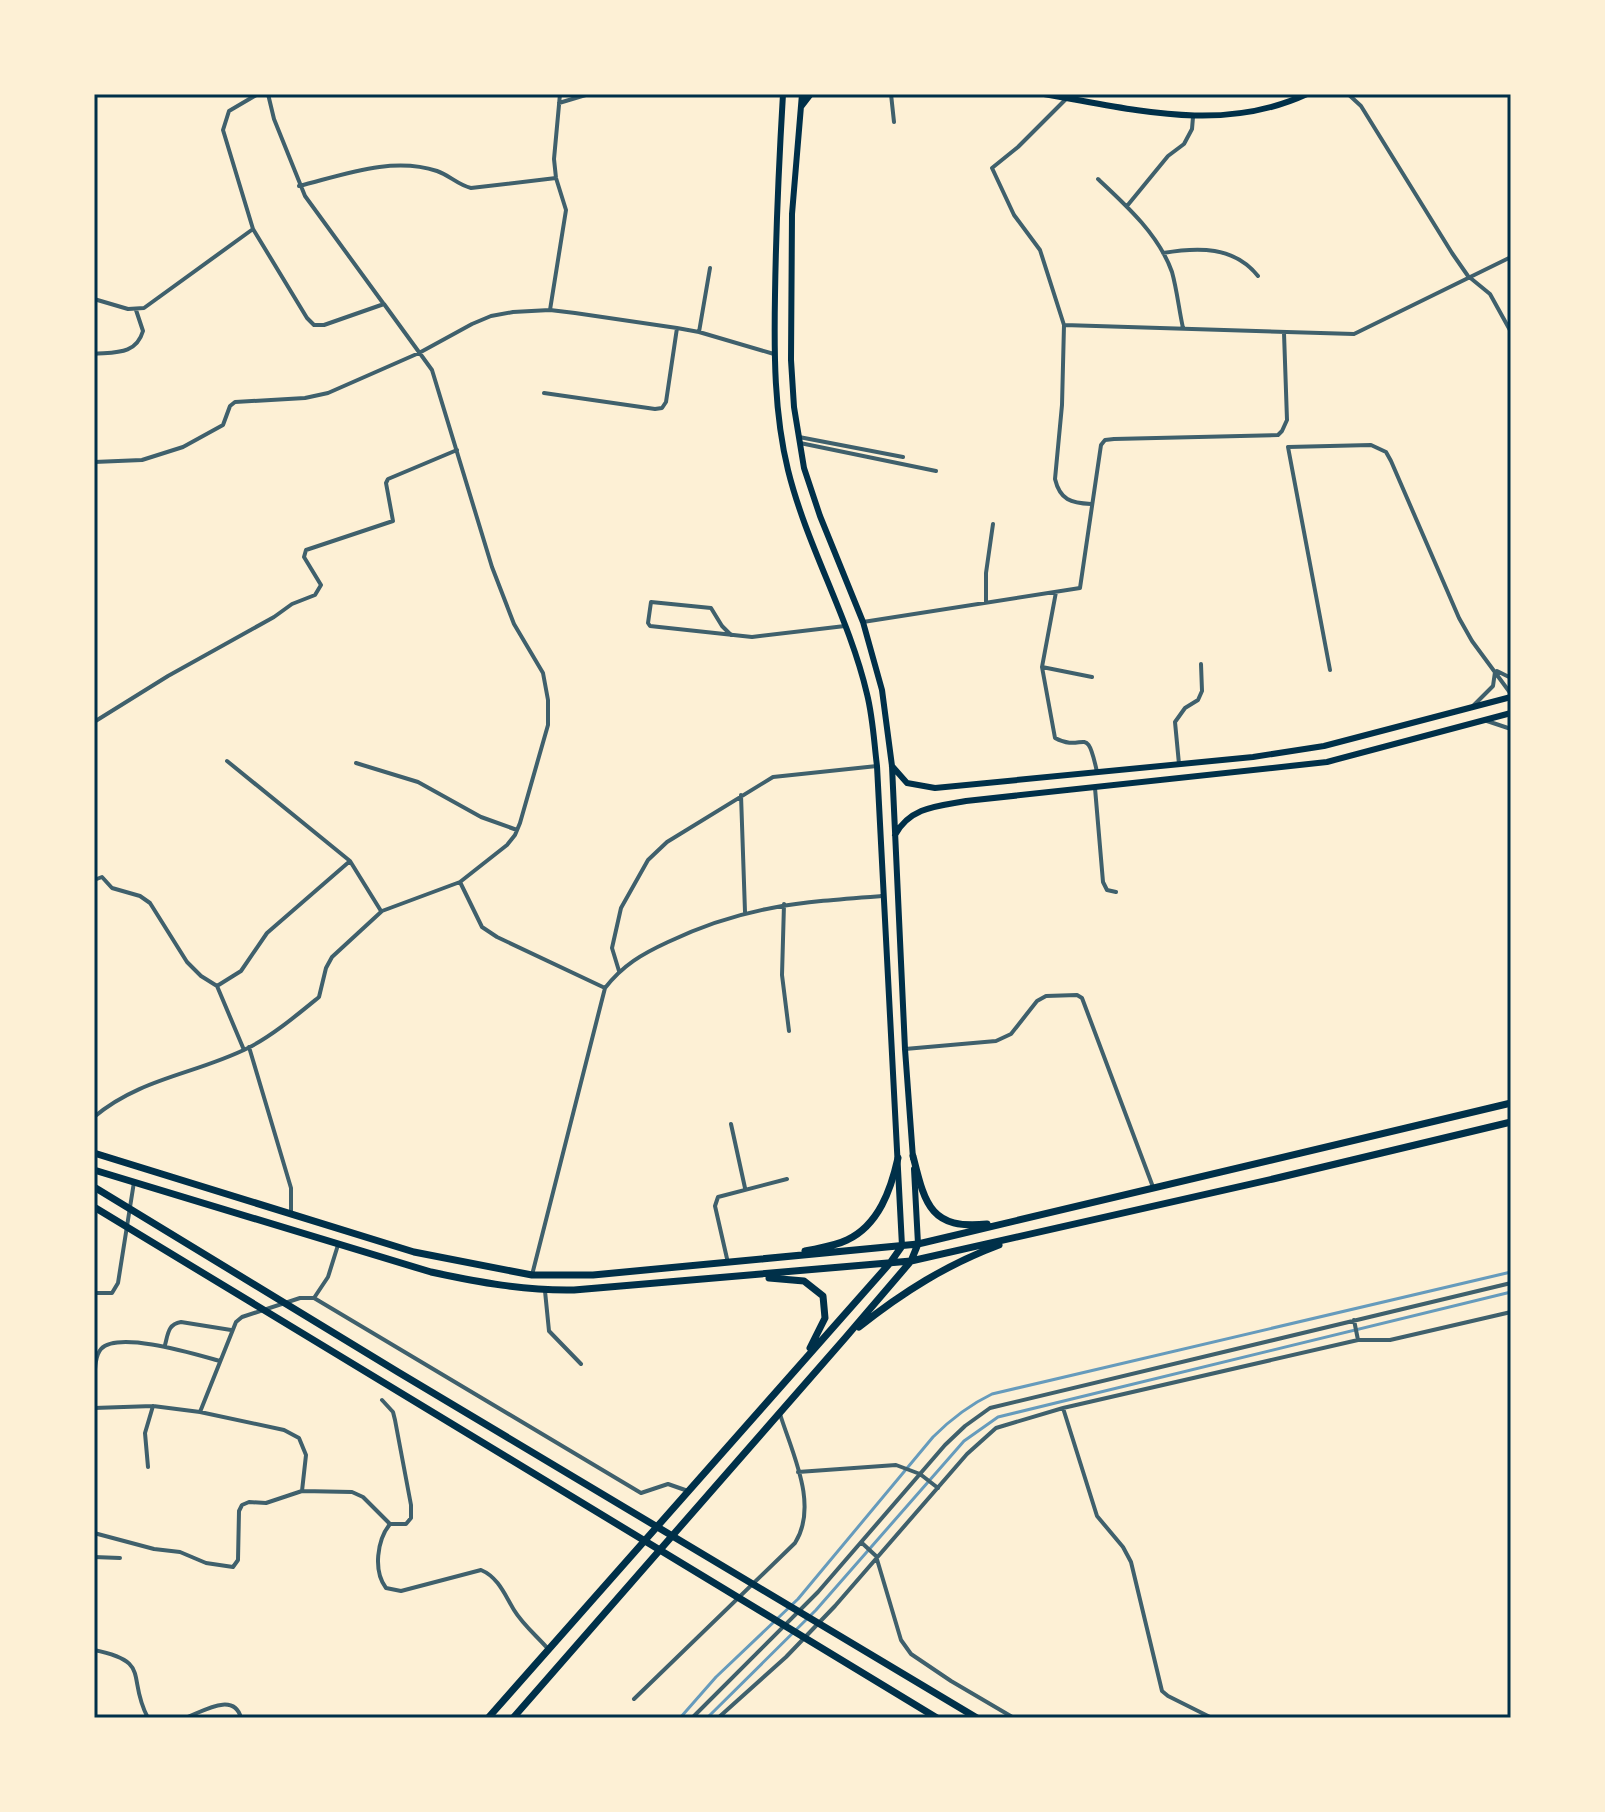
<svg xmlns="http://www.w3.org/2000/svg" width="1605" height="1812" font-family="Karla,sans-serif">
<rect width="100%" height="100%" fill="#fdf0d5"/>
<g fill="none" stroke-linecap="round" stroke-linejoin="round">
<path stroke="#669bbc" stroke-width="3" d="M680,1718L716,1677L798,1599L933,1437C951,1419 969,1405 992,1394L1511,1272
M707,1718L816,1610L964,1441L998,1417L1511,1292"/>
<path stroke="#3f606c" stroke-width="4" d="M268,94L274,119L305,196L383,303
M891,94L894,122
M1348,94L1361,106L1452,253L1468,276L1490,294L1511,332
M1067,98L1018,147L992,168L1014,215L1040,250L1064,325L1062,405L1055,479C1060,500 1071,503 1091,504
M559,103L589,94
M1098,179C1126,205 1159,235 1172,272C1177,290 1179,310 1183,328
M299,186C343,175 392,156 437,171C449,175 458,185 471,188L556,178
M1127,206L1168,156L1184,144L1192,129L1193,117
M1163,253C1198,247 1234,246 1258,276
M94,299L128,309L144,308L253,229
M550,310L566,210L556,178L554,159L560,94
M1064,325L1354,334L1511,257
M699,332L710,268
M94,354C115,352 136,355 143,331L136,310
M544,393L655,409L662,408L666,402L677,328
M799,437L903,457
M800,443L936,471
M94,462L142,460L183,447L223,425L230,406L235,402L305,398L328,393L419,353L472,324L491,316L513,312L550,310L575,313L677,328L699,332L774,354
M1056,592L1042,667L1055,738C1085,754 1086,721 1097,772
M986,602V573L993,524
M863,622L1080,588L1101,445L1105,440L1114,439L1278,435L1282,431L1287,420L1284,333
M731,635L722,626L711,608L651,602L648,623L650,626L752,637L845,626
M1042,667L1092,677
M1330,670L1288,447L1371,445L1386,452L1391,461L1459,618L1472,641L1511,694
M1497,671L1511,678
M1473,706L1493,686L1495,672
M1487,721L1511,729
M94,722L168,676L274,617L292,604L315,595L321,585L304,557L306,550L393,521L386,483L388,479L457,450
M227,761L350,861L381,911
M356,763L418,782L481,817L517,830
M1179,764L1175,722L1185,708L1198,700L1202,691L1201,664
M1095,788L1103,882L1107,890L1116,892
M741,795L745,912
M94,880L102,877L112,888L140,896L150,903L187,962L201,976L217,986L244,1050
M460,882L482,927L497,937L605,988
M784,904L782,975L789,1031
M619,971L612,948L621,908L648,860L667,842L773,777L877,766
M217,986L241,971L267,933L350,861
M249,1047L291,1188V1214
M905,1049L996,1041L1011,1034L1037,1001L1046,996L1077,995L1082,998L1153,1187
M94,1117C140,1078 196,1074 248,1048C272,1036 297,1015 319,997L326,968L332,957L382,911L460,882L507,845L515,835L520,823L548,725V700L543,673L514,624L492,567L432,370L384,304L324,325H314L307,318L253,229L223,130L229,111L258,94
M731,1124L745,1188
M728,1263L715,1206L718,1197L787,1179
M532,1275L605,988C623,965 642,954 668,942C743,906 801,902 882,896
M545,1291L549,1331L581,1364
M94,1293H112L118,1283L134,1182
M314,1298L641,1493L668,1484L688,1491
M1354,1320L1358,1340
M165,1345C168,1334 168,1324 181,1322L231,1330
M94,1386C95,1375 94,1357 101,1349C118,1330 198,1355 220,1361
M94,1408L153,1406L200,1412L236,1322L242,1317L300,1298H314L328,1277L338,1245
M1063,1408L1097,1516L1123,1547L1131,1562L1162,1691L1168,1696L1212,1718
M200,1412L284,1430L299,1438L306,1455L302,1491
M148,1467L145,1433L153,1406
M798,1472L896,1465L920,1474L938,1488
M390,1524C377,1540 373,1571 386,1588L401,1591L481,1570C498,1577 505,1595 514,1610C523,1625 538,1637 549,1650
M94,1533L154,1549L180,1552L206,1563L233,1567L238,1560L239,1511L242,1505L249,1502L266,1503L302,1491L352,1492L363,1497L390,1524H406L411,1518V1505L395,1420L393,1412L382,1400
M862,1543L876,1556L901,1640L911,1654L951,1681L1014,1718
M94,1557L120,1558
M94,1650C153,1662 126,1677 148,1718
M634,1699L795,1543C819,1505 792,1453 780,1414
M185,1718C202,1712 234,1691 241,1718
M692,1718L818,1592L945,1445L965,1426L990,1408L1511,1283
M718,1718L786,1657L835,1606L967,1454L996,1428L1063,1408L1358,1340H1390L1511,1312"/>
<path stroke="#003049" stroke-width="6" d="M783,94C779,161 776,228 775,295C774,353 774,413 788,470C807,547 849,617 867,694C873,718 874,742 877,766L902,1246
M802,94L792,214L791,360L794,407L804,468L820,516L863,622L882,690L892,766L905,1049L913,1158
M1044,94C1133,109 1221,134 1307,94
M1172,94H1227
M801,107L811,94
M892,766L907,783L935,788L1253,757L1324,746L1511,697
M895,835C910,807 938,806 966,801L1327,762L1511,713
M914,1169L918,1244"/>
<path stroke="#003049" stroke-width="7" d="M94,1187L398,1372L977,1718
M94,1207L937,1718"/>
<path stroke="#003049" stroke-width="7" d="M94,1153L414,1252L532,1275H593L918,1244L1511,1103
M913,1156C925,1204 930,1230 987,1224
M94,1170L431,1272C478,1282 525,1291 574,1290L911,1261L1273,1179L1511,1122
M805,1251C819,1248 835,1246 847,1240C879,1225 891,1189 898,1158
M769,1278L804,1281L823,1296L825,1318L810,1348
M859,1327C903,1292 946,1265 999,1245
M488,1718L890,1263L902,1246
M513,1718L846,1337L911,1261L918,1244"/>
</g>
<rect width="1605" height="1812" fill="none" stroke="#fdf0d5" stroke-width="192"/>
<rect x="96" y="96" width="1413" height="1620" fill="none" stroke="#003049" stroke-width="3"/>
</svg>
